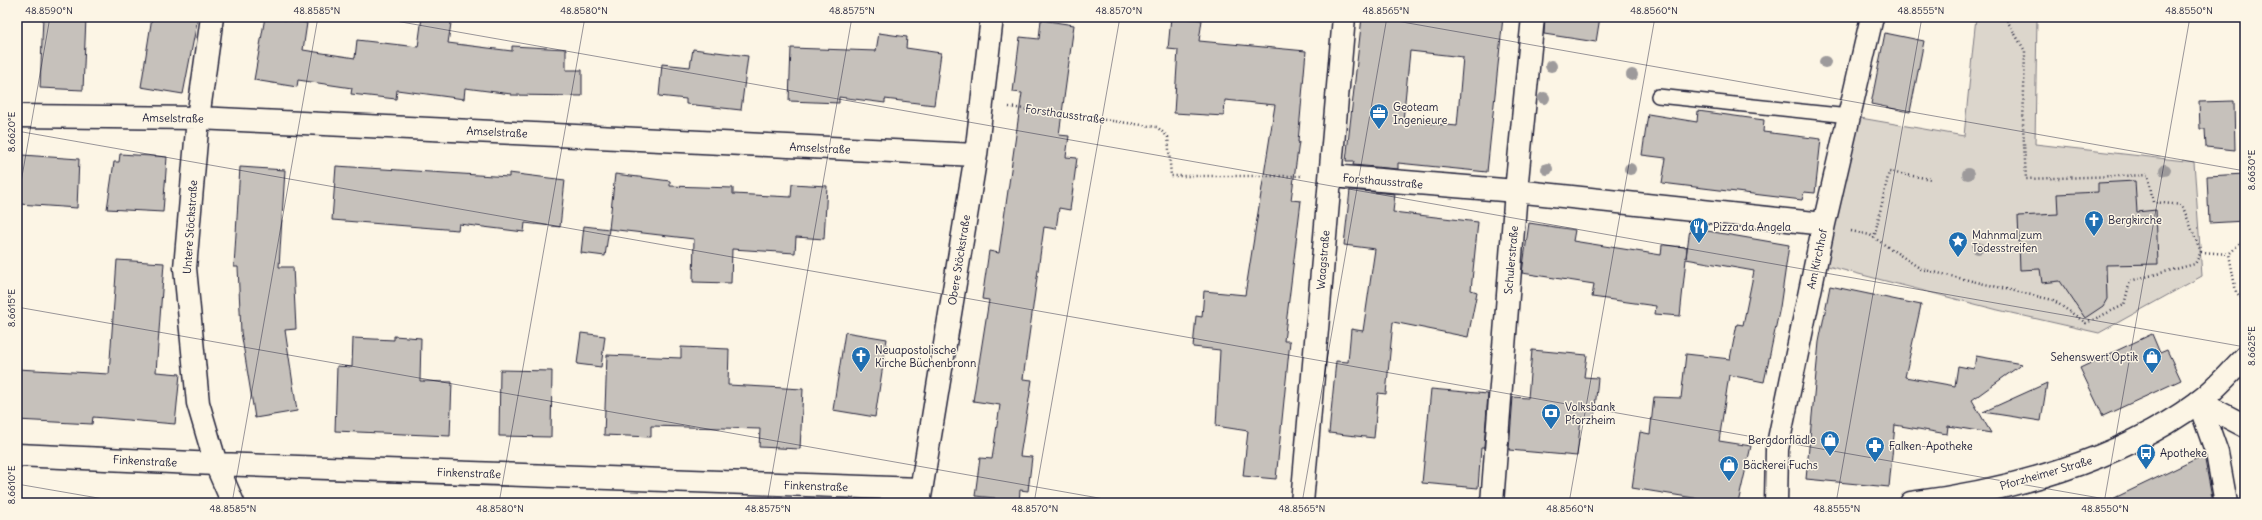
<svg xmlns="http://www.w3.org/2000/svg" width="2262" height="520" font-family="Delius,sans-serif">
<rect width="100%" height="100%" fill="#fcf5e5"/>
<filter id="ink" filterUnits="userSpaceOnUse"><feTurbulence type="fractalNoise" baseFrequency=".025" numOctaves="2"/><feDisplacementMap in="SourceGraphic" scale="8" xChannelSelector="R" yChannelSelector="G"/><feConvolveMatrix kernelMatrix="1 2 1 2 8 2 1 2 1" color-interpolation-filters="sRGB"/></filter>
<g filter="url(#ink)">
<path fill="#dcd6cc" stroke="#7f7c84" d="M1976,17H2037L2035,144L2194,162L2202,276L2099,333L1998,310L1816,263L1849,116L1964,136Z"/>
<path fill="#c6c1bb" stroke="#22223b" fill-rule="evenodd" d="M43,17H86L83,90L40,88Z
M152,17H198L183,94L141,87Z
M265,17L307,23L303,50L355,58L357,40L418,47L422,17H452L448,43L512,51V46L566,49V70H582V96L511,95V94L465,88L464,99L397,90L396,99L351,94L352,88L298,80L297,87L254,80Z
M1171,17L1202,20L1199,41L1306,51L1298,142H1299L1291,200L1301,201L1284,341H1290L1276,479L1243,476L1248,431L1216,426L1220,350L1193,347L1196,316L1202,317L1204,291L1245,295L1275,105L1225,100L1224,116L1174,113L1178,50L1168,49Z
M1362,17H1503L1487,172L1398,163V169L1353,165L1354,161H1346ZM1410,51L1463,57L1457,126L1403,121Z
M1545,17H1600L1596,42L1544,34Z
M1041,20L1074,25L1059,135L1069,136L1066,157L1077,158L1070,210L1059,208L1056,229L1044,227L1023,379L1032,380L1020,456L1032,457L1028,491L1020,490L1019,503H994L995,498L975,496L980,458L992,459L1000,405L973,401L989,300L982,299L989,251L999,253L1022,93L1013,92L1020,37L1039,39Z
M879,33L907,37L906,48L941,53L934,105L885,99V103L839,97V103L789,101L791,48L876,51Z
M1885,33L1924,41L1910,112L1871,104Z
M693,49L748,56L741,110L686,104V99L659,96L662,64L690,67Z
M2234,101L2235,150L2206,147L2205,129H2200L2199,102Z
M1698,111L1764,120L1763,132L1821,139L1815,193L1804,192L1802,200L1662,183L1666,158L1642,155L1648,114L1697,122Z
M120,154L167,157L163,212L107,209L114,162H119Z
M22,155L79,159L77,208L19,204Z
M336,166L509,177V173L565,180L560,227L525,223L524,232L459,224L458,230L332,220Z
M240,167L285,170L279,267H293L296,329L285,330L297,411L255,418L241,332L238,267H234Z
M615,174L670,181V186L733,188V194L791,197L792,184L827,186L824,239L796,237L795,253L732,249L731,283L693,282L694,239L609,229Z
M2245,174V221L2209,223L2207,176Z
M2135,181L2137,212L2156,210L2158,264L2106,265L2107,299L2103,306L2085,318L2060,281L2042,283L2040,269L2020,270L2018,216L2058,214L2057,194L2098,192V183Z
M1350,190L1395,194L1393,212L1478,222L1471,290L1477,292L1468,337L1393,322L1386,394L1378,393L1374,438L1329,433L1336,361L1348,362L1351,329L1363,331L1375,249L1344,245Z
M1529,223L1575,230L1573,241L1661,255L1662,245L1687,247L1686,258L1690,228L1789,245L1780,307L1764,382L1729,375L1719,441L1751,446L1738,503H1725L1632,488L1640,432L1650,434L1654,397L1681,398L1686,354L1730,359L1737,324L1743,325L1754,271L1686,259L1680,316L1655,314L1656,306L1592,297L1594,284L1522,273Z
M584,226L609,229L605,256L581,253Z
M117,260L164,263L156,372L180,374L175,424L93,417L92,424L17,420V369L109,374Z
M1830,286L1921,305L1905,377L1955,386L1958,366L1974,369L1976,356L2022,364L1972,400L1991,433L1948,426L1947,434L1895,425L1889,487L1806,479L1819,342Z
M845,332L887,339L875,417L833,410Z
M581,333L605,336L601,367L577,364Z
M2152,334L2160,353L2167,350L2181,380L2103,416L2080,368Z
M394,336L421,338L420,381L452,382L450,436L335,431L337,366L352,367L353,338L394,340Z
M681,347L729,349L728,385L803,389L800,449L759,447L760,429L651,426V437L604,435L607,355L681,358Z
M1532,350L1587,355L1584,377L1598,378L1594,419L1581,418L1577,456L1509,450L1513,397L1528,398Z
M500,370L552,371L551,437L499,436Z
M2047,383L2041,421L1983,412Z
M1431,389L1488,394L1484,448H1481L1478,488L1422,483Z
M2204,455L2213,503H2104L2171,471Z"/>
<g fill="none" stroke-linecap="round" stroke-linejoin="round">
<defs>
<path id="service" d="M1658,96L1849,116"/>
<path id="minor" d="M212,17L198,118L185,268L198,403L216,464L233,503
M17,116L198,118L976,155
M1331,176L1516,191L1824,224
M2199,402L2217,453L2226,503
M2199,402L2245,426
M17,455L216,464L920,489
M919,503L976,155L992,17
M1302,503L1344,17
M1492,503L1516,191L1533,17
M1776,503L1777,449L1824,224L1872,17"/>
<path id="secondary" d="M1911,503C2007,491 2119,461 2197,403C2215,391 2230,372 2245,357"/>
</defs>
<use href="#service" stroke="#22223b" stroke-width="16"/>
<use href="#minor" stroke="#22223b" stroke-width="25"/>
<use href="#secondary" stroke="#22223b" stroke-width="25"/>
<path stroke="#22223b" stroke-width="2.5" stroke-dasharray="1 3" stroke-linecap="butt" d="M2005,17L2025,51L2023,126L2026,179L2148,175L2153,202L2182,205L2201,252
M1009,107L1157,127L1168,137L1171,176H1302
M1851,231L1870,235L1921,269L2053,300L2086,323L2124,305L2130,281L2195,264L2201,252L2229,254
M1874,238L1889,172L1931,179
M2245,238L2229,254L2236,292L2245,302"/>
<use href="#service" stroke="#fcf5e5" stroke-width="13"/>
<use href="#minor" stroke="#fcf5e5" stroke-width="22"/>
<use href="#secondary" stroke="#fcf5e5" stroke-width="22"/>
</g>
<g fill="#9d9a9b">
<circle cx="1825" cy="62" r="6"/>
<circle cx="1551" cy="66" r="6"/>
<circle cx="1632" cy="75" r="6"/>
<circle cx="1544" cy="98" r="6"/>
<circle cx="1547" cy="169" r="6"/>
<circle cx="1630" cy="169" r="6"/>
<circle cx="2165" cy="170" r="6"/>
<circle cx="1968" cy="174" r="6"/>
<circle cx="1978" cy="248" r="6"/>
</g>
</g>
<path fill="none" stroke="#22223b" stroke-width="1" stroke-opacity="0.45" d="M373,17L2245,347M1374,17L2245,171M17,131L2128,503M17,205L50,17M17,307L1127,503M17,484L127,503M232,503L318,17M499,503L585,17M767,503L852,17M1034,503L1120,17M1302,503L1387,17M1569,503L1655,17M1836,503L1922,17M2104,503L2190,17"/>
<defs>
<symbol id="office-pin" viewBox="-11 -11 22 30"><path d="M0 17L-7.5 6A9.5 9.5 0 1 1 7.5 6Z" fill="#1f6fb2" stroke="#fcf5e5"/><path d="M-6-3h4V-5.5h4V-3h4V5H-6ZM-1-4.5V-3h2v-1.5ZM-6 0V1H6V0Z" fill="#fff"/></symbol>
<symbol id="church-pin" viewBox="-11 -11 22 30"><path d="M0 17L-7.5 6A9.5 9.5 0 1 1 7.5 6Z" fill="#1f6fb2" stroke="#fcf5e5"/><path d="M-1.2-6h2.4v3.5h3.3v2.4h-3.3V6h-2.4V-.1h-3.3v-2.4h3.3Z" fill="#fff"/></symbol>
<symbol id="restaurant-pin" viewBox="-11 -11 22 30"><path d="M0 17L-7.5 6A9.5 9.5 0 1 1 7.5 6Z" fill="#1f6fb2" stroke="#fcf5e5"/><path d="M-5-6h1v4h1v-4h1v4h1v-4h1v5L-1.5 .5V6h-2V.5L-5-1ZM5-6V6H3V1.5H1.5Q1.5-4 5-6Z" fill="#fff"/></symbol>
<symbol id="sight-pin" viewBox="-11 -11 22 30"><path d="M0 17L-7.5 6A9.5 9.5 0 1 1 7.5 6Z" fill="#1f6fb2" stroke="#fcf5e5"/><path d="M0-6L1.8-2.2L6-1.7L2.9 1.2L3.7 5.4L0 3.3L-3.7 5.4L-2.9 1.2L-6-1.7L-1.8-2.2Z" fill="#fff"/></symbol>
<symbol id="shop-pin" viewBox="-11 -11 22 30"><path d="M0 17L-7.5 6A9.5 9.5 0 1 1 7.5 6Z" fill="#1f6fb2" stroke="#fcf5e5"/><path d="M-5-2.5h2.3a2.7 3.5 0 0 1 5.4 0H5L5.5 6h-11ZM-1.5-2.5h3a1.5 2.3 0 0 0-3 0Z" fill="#fff"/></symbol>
<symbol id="bank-pin" viewBox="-11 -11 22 30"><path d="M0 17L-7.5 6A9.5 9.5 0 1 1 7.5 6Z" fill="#1f6fb2" stroke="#fcf5e5"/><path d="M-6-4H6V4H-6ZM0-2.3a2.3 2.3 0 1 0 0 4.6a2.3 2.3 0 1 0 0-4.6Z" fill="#fff"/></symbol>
<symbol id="pharmacy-pin" viewBox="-11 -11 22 30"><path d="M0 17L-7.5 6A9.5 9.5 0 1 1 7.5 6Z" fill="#1f6fb2" stroke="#fcf5e5"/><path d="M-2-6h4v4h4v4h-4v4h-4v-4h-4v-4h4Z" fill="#fff"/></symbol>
<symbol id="bus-pin" viewBox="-11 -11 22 30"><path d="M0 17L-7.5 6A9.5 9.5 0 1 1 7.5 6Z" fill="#1f6fb2" stroke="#fcf5e5"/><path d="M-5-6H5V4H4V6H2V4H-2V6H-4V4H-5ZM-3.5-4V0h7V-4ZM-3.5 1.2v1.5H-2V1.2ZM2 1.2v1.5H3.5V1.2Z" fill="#fff"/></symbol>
</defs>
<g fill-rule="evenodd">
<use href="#office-pin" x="1368" y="102" width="22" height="30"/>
<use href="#church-pin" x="2083" y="209" width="22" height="30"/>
<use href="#restaurant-pin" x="1688" y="216" width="22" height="30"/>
<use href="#sight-pin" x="1947" y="230" width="22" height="30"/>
<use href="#church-pin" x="850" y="345" width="22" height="30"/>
<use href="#shop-pin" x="2141" y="346" width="22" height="30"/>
<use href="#bank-pin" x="1540" y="402" width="22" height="30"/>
<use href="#shop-pin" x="1819" y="429" width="22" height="30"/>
<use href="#pharmacy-pin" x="1864" y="435" width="22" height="30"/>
<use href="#bus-pin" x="2135" y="442" width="22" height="30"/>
<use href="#shop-pin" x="1718" y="454" width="22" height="30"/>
</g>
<g text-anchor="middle" stroke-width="3" stroke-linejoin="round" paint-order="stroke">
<g font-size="11" fill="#22223b" stroke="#fcf5e5" text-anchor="start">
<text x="1393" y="111">Geoteam<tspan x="1393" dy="13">Ingenieure</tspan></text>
<text x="2108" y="224">Bergkirche</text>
<text x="1713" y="231">Pizza da Angela</text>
<text x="1972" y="239">Mahnmal zum<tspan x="1972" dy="13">Todesstreifen</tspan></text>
<text x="875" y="354">Neuapostolische<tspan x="875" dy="13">Kirche Büchenbronn</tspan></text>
<text x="2138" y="361" text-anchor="end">Sehenswert Optik</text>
<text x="1565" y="411">Volksbank<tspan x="1565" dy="13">Pforzheim</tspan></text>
<text x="1816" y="444" text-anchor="end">Bergdorflädle</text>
<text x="1889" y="450">Falken-Apotheke</text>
<text x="2160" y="457">Apotheke</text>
<text x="1743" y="469">Bäckerei Fuchs</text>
</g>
<g font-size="11" fill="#22223b" stroke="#fcf5e5">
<text transform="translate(1065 114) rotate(8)" y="4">Forsthausstraße</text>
<text transform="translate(173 118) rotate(1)" y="4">Amselstraße</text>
<text transform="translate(497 132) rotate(3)" y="4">Amselstraße</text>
<text transform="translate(820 148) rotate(3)" y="4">Amselstraße</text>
<text transform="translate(1383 181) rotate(5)" y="4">Forsthausstraße</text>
<text transform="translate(190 227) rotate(-86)" y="4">Untere Stöckstraße</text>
<text transform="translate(1817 259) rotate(-78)" y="4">Am Kirchhof</text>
<text transform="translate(959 260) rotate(-81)" y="4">Obere Stöckstraße</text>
<text transform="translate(1323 260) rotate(-85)" y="4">Waagstraße</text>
<text transform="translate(1511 260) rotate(-85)" y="4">Schulerstraße</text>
<text transform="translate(145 461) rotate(3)" y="4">Finkenstraße</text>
<text transform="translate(469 473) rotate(2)" y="4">Finkenstraße</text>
<text transform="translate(2046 473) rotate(-16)" y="4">Pforzheimer Straße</text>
<text transform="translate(816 486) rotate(2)" y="4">Finkenstraße</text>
</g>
</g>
<rect width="2262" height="520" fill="none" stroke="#fcf5e5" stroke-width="44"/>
<rect x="22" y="22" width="2218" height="476" fill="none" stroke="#22223b" stroke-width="1.5"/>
<g font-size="10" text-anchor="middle" fill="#22223b">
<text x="49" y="14">48.8590°N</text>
<text x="317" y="14">48.8585°N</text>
<text x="584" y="14">48.8580°N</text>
<text x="852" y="14">48.8575°N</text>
<text x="1119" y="14">48.8570°N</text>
<text x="1386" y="14">48.8565°N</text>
<text x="1654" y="14">48.8560°N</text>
<text x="1921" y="14">48.8555°N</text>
<text x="2189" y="14">48.8550°N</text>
<text transform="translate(11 132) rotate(-90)" y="4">8.6620°E</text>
<text transform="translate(2251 170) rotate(-90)" y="4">8.6630°E</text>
<text transform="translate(11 308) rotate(-90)" y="4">8.6615°E</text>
<text transform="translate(2251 346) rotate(-90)" y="4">8.6625°E</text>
<text transform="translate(11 485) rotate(-90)" y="4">8.6610°E</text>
<text x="233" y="512">48.8585°N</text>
<text x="500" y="512">48.8580°N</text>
<text x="768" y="512">48.8575°N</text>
<text x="1035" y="512">48.8570°N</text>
<text x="1302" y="512">48.8565°N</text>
<text x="1570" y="512">48.8560°N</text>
<text x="1837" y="512">48.8555°N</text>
<text x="2105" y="512">48.8550°N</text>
</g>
</svg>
